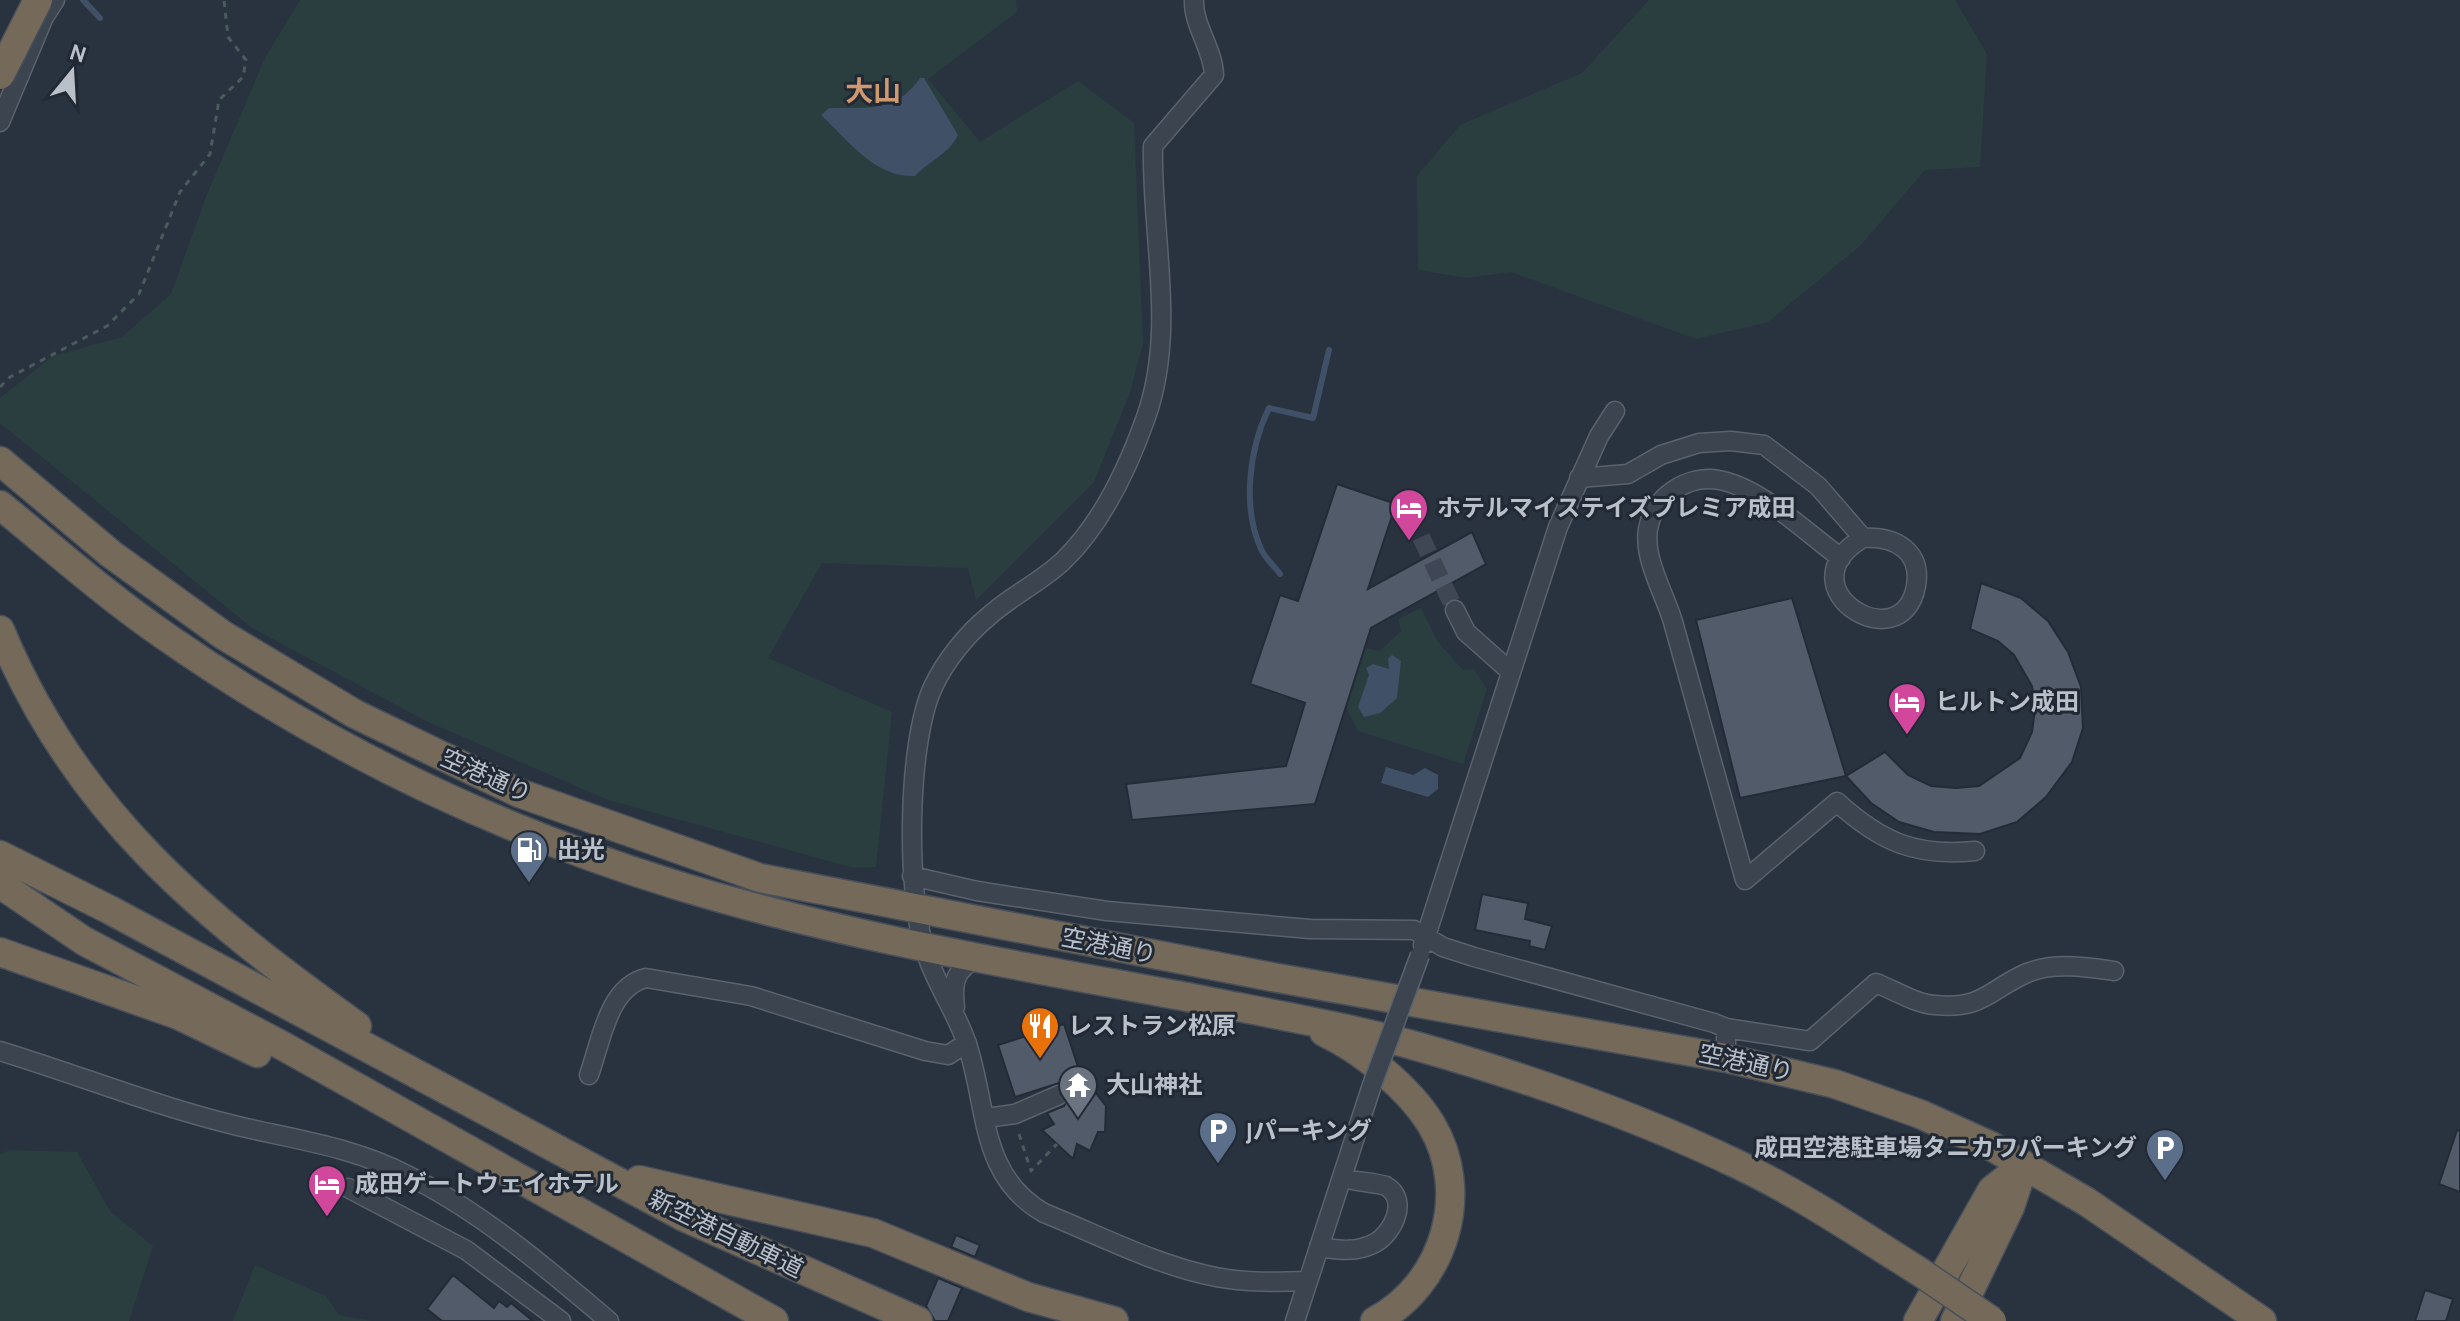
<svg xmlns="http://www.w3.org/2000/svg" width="2460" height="1321" font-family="Cabin,'Noto Sans JP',sans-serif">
<rect width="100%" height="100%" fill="#29323f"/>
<path fill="#2a3e40" d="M300,0H1016L1017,12L928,79L980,142L1078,81L1134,123L1143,343L1131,390L1094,482L976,600L968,568L822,563L768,658L892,712L876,867L854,868L608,800L426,721L252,628L0,423V398L53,356L122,337L171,294L207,194L265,58Z
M1649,0H1955L1987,54L1980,167L1925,170L1860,246L1768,322L1696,339L1511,272L1467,278L1418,270L1417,176L1460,125L1582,73Z
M1421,608L1438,642L1463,670L1474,669L1487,689L1463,764L1358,731L1346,707L1365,648L1380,651L1401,631L1398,619Z
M9,1150L77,1152L110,1211L153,1246L129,1321H0V1155Z
M255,1265L326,1296L339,1315L372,1321H233Z"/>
<path fill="#405067" d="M920,78H924L958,135C950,153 929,161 915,176C875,178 849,141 821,115L829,108C866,107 895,114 920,78Z
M1392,655L1401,661L1397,698L1380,713L1364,717L1358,707L1369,675L1366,668L1373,664L1389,669L1388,659Z
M1386,767L1413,775L1425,768L1438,775V789L1428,797L1381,783Z"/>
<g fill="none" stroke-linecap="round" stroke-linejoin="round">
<path stroke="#405067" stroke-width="6" d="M83,0L100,18
M1280,574C1274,566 1265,558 1261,549C1242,507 1249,449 1269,408L1313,418L1329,350"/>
</g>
<path fill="#525b6a" stroke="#232b37" stroke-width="2" d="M1337,484L1396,504L1368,589L1472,532L1486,564L1371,628L1315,804L1132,820L1126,784L1286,766L1305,703L1250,684L1280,595L1298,601Z
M1981,583L2021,598L2048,621L2068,652L2081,687L2083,728L2072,762L2046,797L2017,822L1980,834L1934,832L1899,822L1871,803L1846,776L1885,752L1908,775L1931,786L1956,788L1979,786L2020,758L2032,732L2035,709L2032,686L2014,655L1998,641L1970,629Z
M1792,598L1846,776L1740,798L1696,620Z
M1482,894L1528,903L1525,919L1552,926L1545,950L1529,946L1530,941L1475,930Z
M1064,1024L1081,1076L1015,1097L998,1045Z
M1084,1084L1088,1097L1095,1092L1106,1106L1105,1132H1098L1090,1151L1077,1144L1073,1159L1042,1130L1054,1124L1047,1113L1064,1106L1071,1094Z
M2457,1130L2460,1131V1192L2439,1184Z
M956,1235L980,1245L975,1257L951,1247Z
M453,1275L494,1308L499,1301L507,1307L511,1303L533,1321H442L427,1309Z
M938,1278L962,1288L948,1321H935L926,1306Z
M2425,1290L2453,1299L2446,1321H2415Z"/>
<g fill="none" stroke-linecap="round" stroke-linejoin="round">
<path stroke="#3f4754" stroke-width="18" stroke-dasharray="18 9" stroke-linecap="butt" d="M1421,537L1455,610"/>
<defs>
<path id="minor" d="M1194,0C1193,26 1213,48 1214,75L1153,146C1151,237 1177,329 1146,417C1128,468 1102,524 1062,562C1039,583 1011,596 989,616C967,634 945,661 933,687C907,743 906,891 925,950C935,983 956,1011 967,1044C988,1107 979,1176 1044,1213C1099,1235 1158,1266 1216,1277C1246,1283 1277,1282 1308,1281
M0,122L44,17L55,0
M1579,478L1628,474L1661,455L1699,443L1731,441L1764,445L1818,486L1863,538C1895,536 1922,551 1916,586C1902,663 1780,587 1863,538
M1841,558C1808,534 1760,487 1719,480C1688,474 1653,497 1648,529C1643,559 1665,594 1673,622C1697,708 1721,794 1745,880L1837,802C1881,842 1916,857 1975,851
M1455,610L1466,632L1511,672
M912,876L977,891L1107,911L1310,929L1414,930L1443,947L1474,957L1714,1023L1726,1028V1058
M1423,945L1558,527L1599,436L1615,411
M955,1007C952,981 955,970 978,957
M1726,1028L1810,1041L1876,983C1894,990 1916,1004 1935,1005C1983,1010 1990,989 2027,973C2054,962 2086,967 2114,971
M0,1051C79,1075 158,1107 238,1126C297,1140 353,1147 407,1175C483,1213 545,1267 609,1321
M589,1075C601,1042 608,987 646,978L751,996L925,1051L948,1055L967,1043
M986,1118L1015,1114L1059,1095
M348,1188L466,1250L561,1321
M1319,1247C1339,1250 1356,1253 1375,1243C1392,1234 1410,1200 1386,1186C1379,1183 1352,1181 1342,1178
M1295,1321L1372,1085"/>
<path id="highway" d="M0,461L111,554L223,635L355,714L519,793L760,878L1272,977L1726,1058L1835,1084L1920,1114L1991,1146L2087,1202L2262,1321
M0,505C54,549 107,596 165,636C320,744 492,828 673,884C844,937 1022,966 1197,999C1272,1014 1349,1027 1423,1048C1531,1079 1637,1116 1739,1165C1802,1195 1861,1235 1920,1272
M0,630C76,813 201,914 357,1026
M0,855L110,910L684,1217L918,1321
M0,884L84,941L283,1046L774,1321
M0,952L178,1015L257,1053
M1324,1032C1362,1050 1409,1088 1431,1124C1472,1192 1445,1284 1375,1321
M639,1180L873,1233L1028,1297L1114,1321
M1918,1321L1992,1190L2024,1165
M1955,1321L2010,1207L2024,1165"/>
</defs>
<use href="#minor" stroke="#5a626d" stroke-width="21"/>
<use href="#highway" stroke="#474f5a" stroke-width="31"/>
<path stroke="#495b5d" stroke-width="3" stroke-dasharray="6 6" stroke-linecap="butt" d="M0,387L10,377L107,326L139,294L180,192L210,154L219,100L243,77L246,60L228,37L224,0
M1019,1134L1031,1171L1057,1144"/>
<use href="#minor" stroke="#3c444f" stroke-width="18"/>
<use href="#highway" stroke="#756a5a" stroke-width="28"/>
<defs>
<path id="minor-bridge" d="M1372,1085L1420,955"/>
<path id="highway-bridge" d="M0,75L38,0
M1920,1272L1992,1321"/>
</defs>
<use href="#minor-bridge" stroke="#5a626d" stroke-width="21" stroke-linecap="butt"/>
<use href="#highway-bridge" stroke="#474f5a" stroke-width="31" stroke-linecap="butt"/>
<use href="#minor-bridge" stroke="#3c444f" stroke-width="18"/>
<use href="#highway-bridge" stroke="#756a5a" stroke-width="28"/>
</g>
<defs>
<symbol id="hotel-pin" viewBox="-11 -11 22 30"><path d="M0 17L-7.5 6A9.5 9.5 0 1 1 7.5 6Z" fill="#d1479c" stroke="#212935"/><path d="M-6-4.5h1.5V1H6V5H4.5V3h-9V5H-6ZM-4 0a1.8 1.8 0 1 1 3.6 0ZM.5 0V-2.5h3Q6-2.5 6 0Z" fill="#fff"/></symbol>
<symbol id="fuel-pin" viewBox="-11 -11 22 30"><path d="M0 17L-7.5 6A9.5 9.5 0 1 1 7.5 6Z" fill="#5c6f8a" stroke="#212935"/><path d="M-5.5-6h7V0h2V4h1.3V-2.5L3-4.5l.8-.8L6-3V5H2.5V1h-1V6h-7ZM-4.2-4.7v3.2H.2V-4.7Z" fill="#fff"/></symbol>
<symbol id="restaurant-pin" viewBox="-11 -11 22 30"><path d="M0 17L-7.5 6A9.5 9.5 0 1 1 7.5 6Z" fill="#e8710a" stroke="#212935"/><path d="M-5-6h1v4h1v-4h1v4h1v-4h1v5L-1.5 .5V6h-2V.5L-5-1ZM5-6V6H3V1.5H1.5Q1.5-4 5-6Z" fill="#fff"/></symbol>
<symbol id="temple-pin" viewBox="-11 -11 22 30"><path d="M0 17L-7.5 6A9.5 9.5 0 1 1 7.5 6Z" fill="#6b7280" stroke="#212935"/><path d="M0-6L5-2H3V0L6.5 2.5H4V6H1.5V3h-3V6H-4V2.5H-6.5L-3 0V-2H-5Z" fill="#fff"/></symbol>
<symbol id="parking-pin" viewBox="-11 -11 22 30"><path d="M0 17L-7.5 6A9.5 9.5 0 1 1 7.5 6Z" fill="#5c6f8a" stroke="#212935"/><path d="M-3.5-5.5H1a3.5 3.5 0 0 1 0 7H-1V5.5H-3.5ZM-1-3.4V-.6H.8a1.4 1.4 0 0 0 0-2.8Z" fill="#fff"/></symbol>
</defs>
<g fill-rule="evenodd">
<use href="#hotel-pin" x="1387" y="486" width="44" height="60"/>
<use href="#hotel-pin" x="1885" y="680" width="44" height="60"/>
<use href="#fuel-pin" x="507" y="828" width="44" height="60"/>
<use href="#restaurant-pin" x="1018" y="1004" width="44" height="60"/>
<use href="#temple-pin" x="1056" y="1063" width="44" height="60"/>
<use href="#parking-pin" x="1196" y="1109" width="44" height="60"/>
<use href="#parking-pin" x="2143" y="1126" width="44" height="60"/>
<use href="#hotel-pin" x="305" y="1162" width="44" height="60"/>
</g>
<g text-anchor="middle" stroke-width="6" stroke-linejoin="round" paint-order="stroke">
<g font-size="24" font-weight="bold" fill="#b9c0ca" stroke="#212935" text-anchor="start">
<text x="1437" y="516">ホテルマイステイズプレミア成田</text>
<text x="1935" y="710">ヒルトン成田</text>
<text x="557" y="858">出光</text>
<text x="1068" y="1034">レストラン松原</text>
<text x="1106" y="1093">大山神社</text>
<text x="1246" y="1139">Jパーキング</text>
<text x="2137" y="1156" text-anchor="end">成田空港駐車場タニカワパーキング</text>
<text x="355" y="1192">成田ゲートウェイホテル</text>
</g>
<g font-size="24" fill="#b9c0ca" stroke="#212935">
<text transform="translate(486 776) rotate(24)" y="8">空港通り</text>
<text transform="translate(1109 946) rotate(11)" y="8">空港通り</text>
<text transform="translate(1746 1063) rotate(12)" y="8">空港通り</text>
<text transform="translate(726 1234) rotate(26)" y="8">新空港自動車道</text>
</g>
<g font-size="28" font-weight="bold" fill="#cd9971" stroke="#212935">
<text x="873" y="101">大山</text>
</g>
</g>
<g transform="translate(72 72) rotate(18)" stroke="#212935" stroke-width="6" paint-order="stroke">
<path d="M0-6L14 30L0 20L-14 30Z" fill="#b9c0ca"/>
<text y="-12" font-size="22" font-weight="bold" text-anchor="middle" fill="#b9c0ca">N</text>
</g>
</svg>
